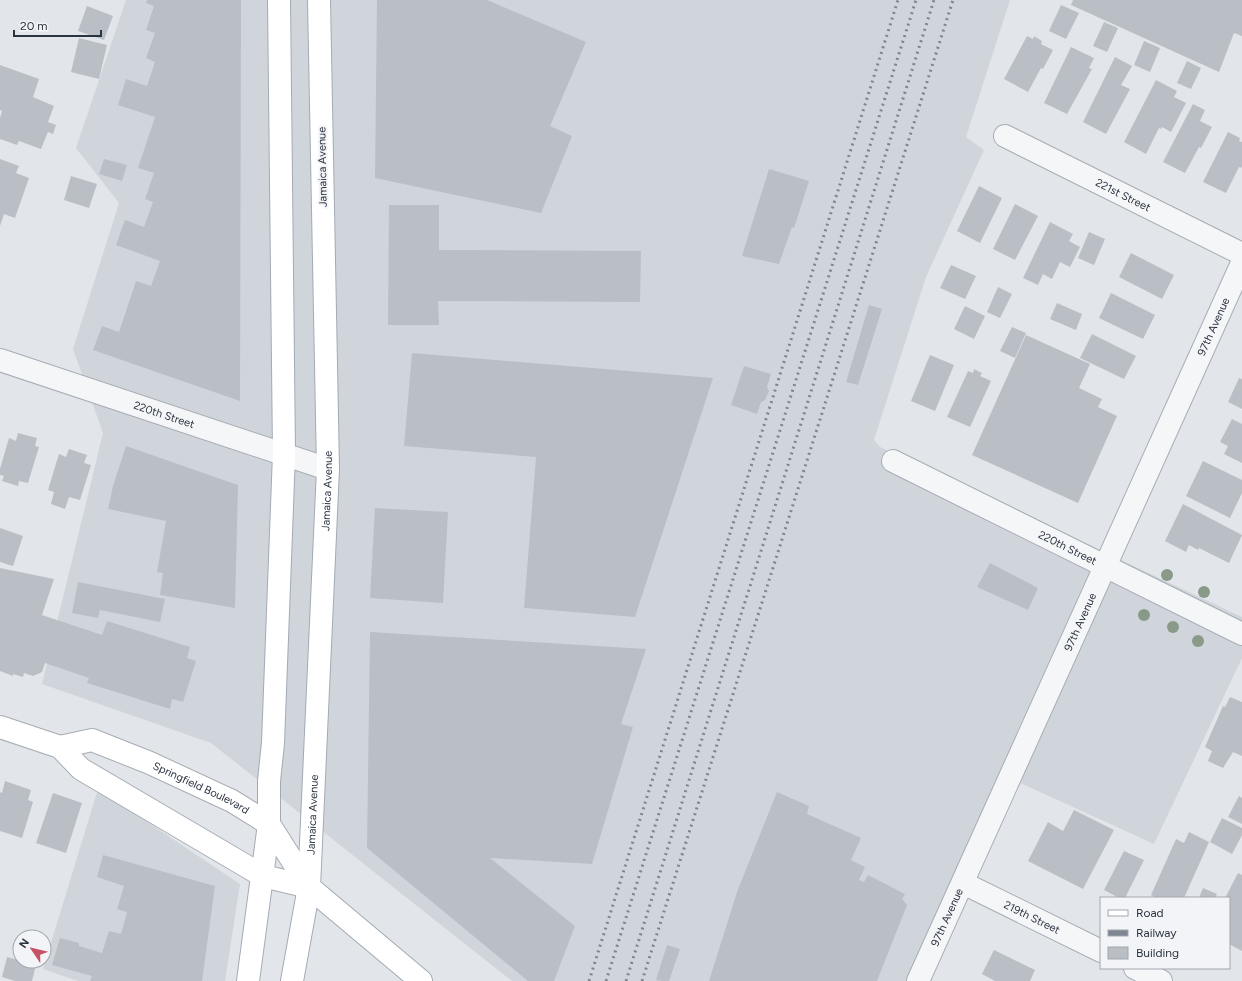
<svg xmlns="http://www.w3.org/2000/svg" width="1242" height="981" font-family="Figtree,sans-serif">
<rect width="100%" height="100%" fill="#e2e6ea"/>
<path fill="#d0d5db" d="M126,0H1010L966,137L984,150L926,277L874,440L880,447L1242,617V658L1154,844L1016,781L929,981H512L211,743L42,684L103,433L73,349L119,203L76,148Z
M98,789L240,884L225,981H78L43,969Z"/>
<path fill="#babfc6" d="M147,0H241L240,401L93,350L102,326L119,332L136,281L151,286L160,261L116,245L125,220L144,227L153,202L145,199L154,173L138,168L155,117L118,105L126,79L147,86L155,62L146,58L155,33L146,30L154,6L146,3Z
M377,0H487L586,42L550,126L572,136L541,213L375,178Z
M1073,0H1242V36L1234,33L1219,72L1071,5Z
M1061,5L1079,13L1066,39L1049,31Z
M87,6L113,16L104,40L78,31Z
M1104,22L1118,28L1107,52L1093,46Z
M1027,36L1033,39L1034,36L1042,41L1041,44L1053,50L1043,69L1041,68L1028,92L1004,79Z
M79,38L107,45L99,79L71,72Z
M1144,41L1160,48L1150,72L1134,65Z
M1071,47L1094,58L1089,68L1092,69L1067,114L1044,103Z
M1115,57L1132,66L1121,85L1130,89L1106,134L1083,122Z
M1187,61L1201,68L1191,89L1177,83Z
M0,65L39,79L33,97L54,106L48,122L56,125L53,134L48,132L41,149L19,141L17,145L0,139V118L2,111L0,110Z
M1156,80L1177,91L1174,97L1186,103L1171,132L1162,127L1161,129L1159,128L1146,154L1124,142Z
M1193,104L1205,110L1200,121L1212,127L1201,148L1199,147L1185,173L1163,162Z
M1228,132L1240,138L1239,141L1242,142V166L1241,168L1239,167L1226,193L1203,182Z
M0,159L19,166L16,173L29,178L15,218L4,214L0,226Z
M104,159L127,165L122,181L99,174Z
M769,169L809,181L794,228L792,227L779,264L742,256Z
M71,176L97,184L89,208L64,200Z
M979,186L1002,198L980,243L957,231Z
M1015,204L1038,216L1015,260L993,249Z
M389,205H439V250L641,251L640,302L438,301L439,325H388Z
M1050,222L1073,234L1069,241L1080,247L1070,267L1060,262L1052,279L1043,274L1038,285L1023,278Z
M1089,232L1105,239L1094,265L1078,258Z
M1131,253L1174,275L1162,299L1119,277Z
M951,265L976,276L965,299L940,288Z
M998,287L1012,294L1000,318L987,312Z
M1111,293L1155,315L1143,339L1099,318Z
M1057,303L1082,314L1076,330L1050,319Z
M869,305L882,309L858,385L846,382Z
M965,306L985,316L974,339L954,329Z
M1012,327L1026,333L1015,358L1000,351Z
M1092,334L1136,356L1124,379L1080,358Z
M1026,335L1090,364L1079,388L1102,399L1098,407L1117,416L1078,503L972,455Z
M412,353L713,378L635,617L524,608L536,457L404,446Z
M930,355L954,365L935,411L911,401Z
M744,366L771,374L767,387L769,391L765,400L761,402L757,414L731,405Z
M974,369L982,373L980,376L991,381L970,427L947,417L968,371L973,373Z
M1239,378L1242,379V409L1228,402Z
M1232,419L1242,424V463L1224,454L1228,446L1220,442Z
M18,433L37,438L35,446L39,447L28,483L19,481L18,486L2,481L4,476L0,475V469L9,438L16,441Z
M126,446L238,485L235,608L160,595L163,573L157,572L166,521L108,509L113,486Z
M69,449L87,455L84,463L91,465L80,500L69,497L65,509L51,504L54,492L48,490L59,454L66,457Z
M1203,461L1242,480V493L1230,518L1186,496Z
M1183,504L1242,535L1229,563L1199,548L1198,550L1189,545L1186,552L1165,541Z
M375,508L448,512L443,603L370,598Z
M0,528L23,536L13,566L0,562Z
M990,563L1038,588L1028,610L977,587Z
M0,568L54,579L42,615L102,635L107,621L190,647L187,658L196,661L183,702L172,699L170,709L87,683L89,678L45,663L42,672L33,676L24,673L23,677L13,674V676L0,671Z
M78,582L165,599L160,622L100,610L98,618L72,613Z
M370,632L646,649L621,724L633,727L592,864L490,858L575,926L554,981H528L367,848Z
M1230,697L1242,702V756L1233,752L1223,768L1208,761L1212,751L1205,747L1223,706L1225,707Z
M5,781L31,790L28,800L33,802L22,838L0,831V792L2,793Z
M777,792L809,806L807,814L861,838L851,860L865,867L859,880L864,882L868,875L905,894L902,899L907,905L877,981H709L737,892Z
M53,793L82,803L66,853L36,843Z
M1239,796L1242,798V824L1228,817Z
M1074,810L1114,830L1083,889L1028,861L1048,822L1063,831Z
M1222,818L1242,828V835L1232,854L1210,842Z
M1189,832L1209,842L1184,898H1156L1151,895L1176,839L1184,843Z
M1124,851L1144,860L1125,898H1119L1104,890Z
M103,855L215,886L202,981H90L92,976L52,965L60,938L79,943V946L102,953L109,931L121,934L127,912L117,909L124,886L97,877Z
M1238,873L1242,875V951L1229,944V898H1225Z
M1203,888L1217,894L1215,898H1199Z
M667,945L680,949L669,981H661L656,980Z
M994,950L1035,970L1030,981H995L982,974Z
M7,957L36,965L32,981H15L2,977Z"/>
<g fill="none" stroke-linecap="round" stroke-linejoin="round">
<defs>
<g id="street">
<path id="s1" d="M1005,136L1242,254"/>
<path id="s2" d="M0,360L328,469"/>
<path id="s3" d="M893,461L1242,634"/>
<path id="s4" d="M963,883L1101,951"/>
<path d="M1135,968L1161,981"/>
<path id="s5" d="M918,981L1242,263"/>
</g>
<g id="secondary">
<path d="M0,727L60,747L81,769L263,876L309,887"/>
<path id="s6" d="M60,747L92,740L150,763L232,801L269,824L309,887"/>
</g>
<g id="primary">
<path d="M309,887L421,981"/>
<path d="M248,981L269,824V781L273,743L284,454L279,0"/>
<path id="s7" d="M292,981L309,887L328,469L319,0"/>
</g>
</defs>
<use href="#street" stroke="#a7adb4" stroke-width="24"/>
<use href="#secondary" stroke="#a7adb4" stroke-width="24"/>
<use href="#primary" stroke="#a2abb5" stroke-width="24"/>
<use href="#street" stroke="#f5f6f8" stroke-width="22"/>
<use href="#secondary" stroke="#fff" stroke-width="22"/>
<use href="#primary" stroke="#fff" stroke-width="22"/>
<path stroke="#7d8692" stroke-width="3" stroke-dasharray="2 4" stroke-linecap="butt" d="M589,981L898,0
M606,981L916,0
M626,981L934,0
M642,981L953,0"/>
</g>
<g fill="#8a9a89">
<circle cx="1167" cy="575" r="6"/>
<circle cx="1204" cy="592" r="6"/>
<circle cx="1144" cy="615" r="6"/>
<circle cx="1173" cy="627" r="6"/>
<circle cx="1198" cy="641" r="6"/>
</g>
<g text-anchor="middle" stroke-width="4" stroke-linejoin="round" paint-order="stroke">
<g font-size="11" fill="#2b3441" stroke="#f2f4f7">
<text transform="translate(322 167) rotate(-91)" y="4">Jamaica Avenue</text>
<text dy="4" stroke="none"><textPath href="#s1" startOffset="132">221st Street</textPath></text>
<text dy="4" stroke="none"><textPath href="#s5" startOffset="718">97th Avenue</textPath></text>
<text dy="4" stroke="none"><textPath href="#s2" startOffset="173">220th Street</textPath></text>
<text dy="4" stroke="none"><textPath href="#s7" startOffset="492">Jamaica Avenue</textPath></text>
<text dy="4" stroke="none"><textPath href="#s3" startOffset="195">220th Street</textPath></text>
<text dy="4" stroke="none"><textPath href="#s5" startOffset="394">97th Avenue</textPath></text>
<text dy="4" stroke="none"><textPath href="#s6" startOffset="152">Springfield Boulevard</textPath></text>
<text dy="4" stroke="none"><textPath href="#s7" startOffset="168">Jamaica Avenue</textPath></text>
<text dy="4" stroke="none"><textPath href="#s5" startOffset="70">97th Avenue</textPath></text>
<text dy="4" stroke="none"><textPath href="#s4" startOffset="77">219th Street</textPath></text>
</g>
</g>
<rect x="1100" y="897" width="130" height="72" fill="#f2f4f7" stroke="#a2a7ae"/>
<rect x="1108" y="910" width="20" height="6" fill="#ffffff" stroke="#a2a7ae"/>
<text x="1136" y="917" font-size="12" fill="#2b3441">Road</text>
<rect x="1108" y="930" width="20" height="6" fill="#7d8692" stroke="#a2a7ae"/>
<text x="1136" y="937" font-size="12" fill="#2b3441">Railway</text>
<rect x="1108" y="947" width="20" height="12" fill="#babfc6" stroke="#a2a7ae"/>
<text x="1136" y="957" font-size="12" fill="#2b3441">Building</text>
<g transform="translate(32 949) rotate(305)"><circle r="19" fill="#f2f4f7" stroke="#a2a7ae"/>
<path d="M0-3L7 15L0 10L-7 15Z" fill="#c65067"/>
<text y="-6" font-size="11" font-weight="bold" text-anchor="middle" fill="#2b3441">N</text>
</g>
<path d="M14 30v6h87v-6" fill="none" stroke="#2b3441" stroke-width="2"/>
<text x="20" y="30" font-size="12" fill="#2b3441" stroke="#f2f4f7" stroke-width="3" paint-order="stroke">20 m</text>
</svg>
